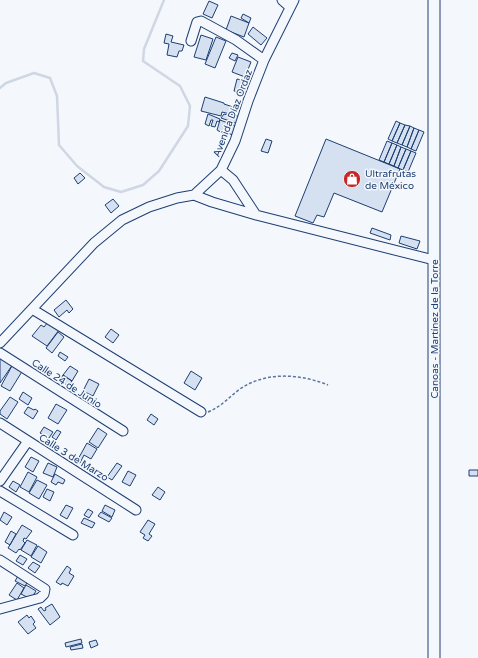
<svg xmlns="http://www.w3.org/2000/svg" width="478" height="658" font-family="'Varela Round',sans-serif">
<rect width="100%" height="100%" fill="#f4f7fb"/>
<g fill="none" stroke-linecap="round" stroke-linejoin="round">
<path stroke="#cfd7e4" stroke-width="2.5" d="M0,88L6,83L34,73L50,78L57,96L59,145L77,166L104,187L121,192L143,185L159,171L188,126L190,106L180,86L143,61L144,49L164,0"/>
</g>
<path fill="#d5e0f0" stroke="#1d3f73" d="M209,1L218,5L212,18L203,14Z
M243,14L251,18L249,23L241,18Z
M231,16L249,23L244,37L226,30Z
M253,27L267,38L261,45L248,34Z
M166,34L173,36L171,42L184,45L182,51H179L177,57L167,55L169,44L164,43Z
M201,35L213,39L206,60L194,57Z
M216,37L226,41L215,68L205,64Z
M232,53L238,55L235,61L229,58Z
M238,57L251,62L245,77L232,72Z
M237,79L245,81L242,93L234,91Z
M205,97L224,103V104L236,108L234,115L222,112L221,116L201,111Z
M208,114L220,119L219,122L217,121L215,127L211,126L213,120H211L209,126L205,124Z
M224,114L233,117L234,115L240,117L238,124L221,118Z
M220,120L236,126L233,135L224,132V134L217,130Z
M396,121L400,123L392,141L388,139Z
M400,123L405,125L397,143L392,141Z
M405,125L410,126L402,145L397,143Z
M410,126L414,128L407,147L402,145Z
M414,128L419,130L411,149L407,147Z
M419,130L424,132L416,151L411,149Z
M266,139L272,141L268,153L261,151Z
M326,139L400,169L382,212L334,193L324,217L317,215L313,223L295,216Z
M387,141L392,143L384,162L379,160Z
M392,143L397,145L389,164L384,162Z
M397,145L401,147L394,166L389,164Z
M401,147L406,149L398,168L394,166Z
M406,149L411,151L403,170L398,168Z
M411,151L416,153L408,172L403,170Z
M80,173L85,178L78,184L74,178Z
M113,199L119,206L111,213L105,205Z
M372,228L391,235L390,240L370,233Z
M401,236L420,241L417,249L399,243Z
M66,300L73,309L69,313L67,310L59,317L54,310Z
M48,322L59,330L47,346L32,336L41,325L44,327Z
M111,329L119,335L113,343L105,337Z
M58,332L64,337L52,353L46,348Z
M60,352L68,357L65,361L58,356Z
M2,357L13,364L0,383V359Z
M13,364L23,370L10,391L1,386Z
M70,366L78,371L72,381L63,375Z
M191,371L202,378L195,390L184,383Z
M63,375L72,381L68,386L60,380Z
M89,379L99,384L93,396L83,391Z
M23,392L32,398L28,405L19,399Z
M10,397L18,402L7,419L0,414V411Z
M56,404L67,410L58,424L48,418Z
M28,407L34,410L35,409L38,411L33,419L24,413Z
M151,414L158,419L154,425L147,420Z
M44,427L53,432L49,438L40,433Z
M98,428L107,434L98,448L89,442Z
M57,430L61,432L56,440L52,437Z
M87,443L97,449L91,459L84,455L80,463L77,461Z
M31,457L39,461L33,472L25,467Z
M48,463L57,467L53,477L43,473Z
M117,463L122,466L112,480L107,477Z
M469,470H478V476H469Z
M128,471L136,475L130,486L122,482Z
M28,472L37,477L29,492L20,487Z
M55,474L65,480L63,484L58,482L56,485L51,482Z
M37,480L47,485L39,499L29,493Z
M13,481L20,485L16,492L9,487Z
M158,487L165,492L160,500L152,495Z
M47,489L54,492L50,501L43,497Z
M66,505L73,508L67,519L60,515Z
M105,505L115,510L112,517L102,511Z
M88,509L93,512L89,518L84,515Z
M4,512L12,517L7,525L0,520Z
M101,512L112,518L109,522L98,516Z
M84,518L95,523L92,528L81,523Z
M148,520L155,524L149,534L152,536L148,541L143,538L145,535L140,532Z
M22,525L32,531L26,539L24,538L23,541L25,543L20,550L19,549L16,553L8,548Z
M11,531L16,534L10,545L5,542Z
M27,540L37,545L31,556L21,550Z
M38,546L47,552L41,563L31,557Z
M20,555L27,559L23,565L16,561Z
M33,562L40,566L35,573L28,568Z
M67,566L71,569L69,573L74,576L68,586L62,583L61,585L56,582Z
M18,576L28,581L25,586L15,581Z
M17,583L24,588L17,600L9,595Z
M26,585L36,591L31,599L21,594Z
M52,604L60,617L50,625L38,609L41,607L44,611L46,610L45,608Z
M27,615L29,618L31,616L35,622L33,624L36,628L28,634L18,622Z
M81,639L82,643L66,647L65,643Z
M96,640L98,645L91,648L89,642Z
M82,644L83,648L71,650L70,647Z"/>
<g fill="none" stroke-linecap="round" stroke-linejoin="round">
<defs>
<path id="minor" d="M282,0L290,7
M191,41L197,22L201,21L236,40L264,60
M221,170L233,180L256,215
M194,195L212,202L256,215L434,260
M32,309L201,412
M0,343L94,243L122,220L149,207L177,198L194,195L221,170L235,141L248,101L264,60L294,0
M0,353L123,431
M0,423L136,510
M0,481L28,441
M0,491L73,535
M0,560L45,589L44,594L40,598L0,609"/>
<path id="major" d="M434,658V0"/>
</defs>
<use href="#minor" stroke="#1d3f73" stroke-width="11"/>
<use href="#major" stroke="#1d3f73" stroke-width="13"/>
<path stroke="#5e769c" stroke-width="1.5" stroke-dasharray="3 2" stroke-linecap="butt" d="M208,412C221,407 229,397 240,389C266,371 301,374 328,385"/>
<use href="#minor" stroke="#f4f7fb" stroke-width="9"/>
<use href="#major" stroke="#f4f7fb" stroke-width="11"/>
</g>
<defs>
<symbol id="shop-disc" viewBox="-11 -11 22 22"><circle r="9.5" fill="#c62828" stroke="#f4f7fb"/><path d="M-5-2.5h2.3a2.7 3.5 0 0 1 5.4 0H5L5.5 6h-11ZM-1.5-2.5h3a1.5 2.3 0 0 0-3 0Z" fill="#fff"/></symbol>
</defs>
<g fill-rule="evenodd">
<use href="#shop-disc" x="342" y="169" width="20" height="20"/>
</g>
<g text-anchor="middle" stroke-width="3" stroke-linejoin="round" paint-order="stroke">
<g font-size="10" fill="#1d3f73" stroke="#f4f7fb">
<text transform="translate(232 113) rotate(-69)" y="4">Avenida Díaz Ordaz</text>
<text transform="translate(434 329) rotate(-90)" y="4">Canoas - Martínez de la Torre</text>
<text transform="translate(67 383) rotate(33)" y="4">Calle 24 de Junio</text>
<text transform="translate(74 457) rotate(32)" y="4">Calle 3 de Marzo</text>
</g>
<g font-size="10" fill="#1d3f73" stroke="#f4f7fb" text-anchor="start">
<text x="365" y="177">Ultrafrutas<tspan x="365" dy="12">de México</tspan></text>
</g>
</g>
</svg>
